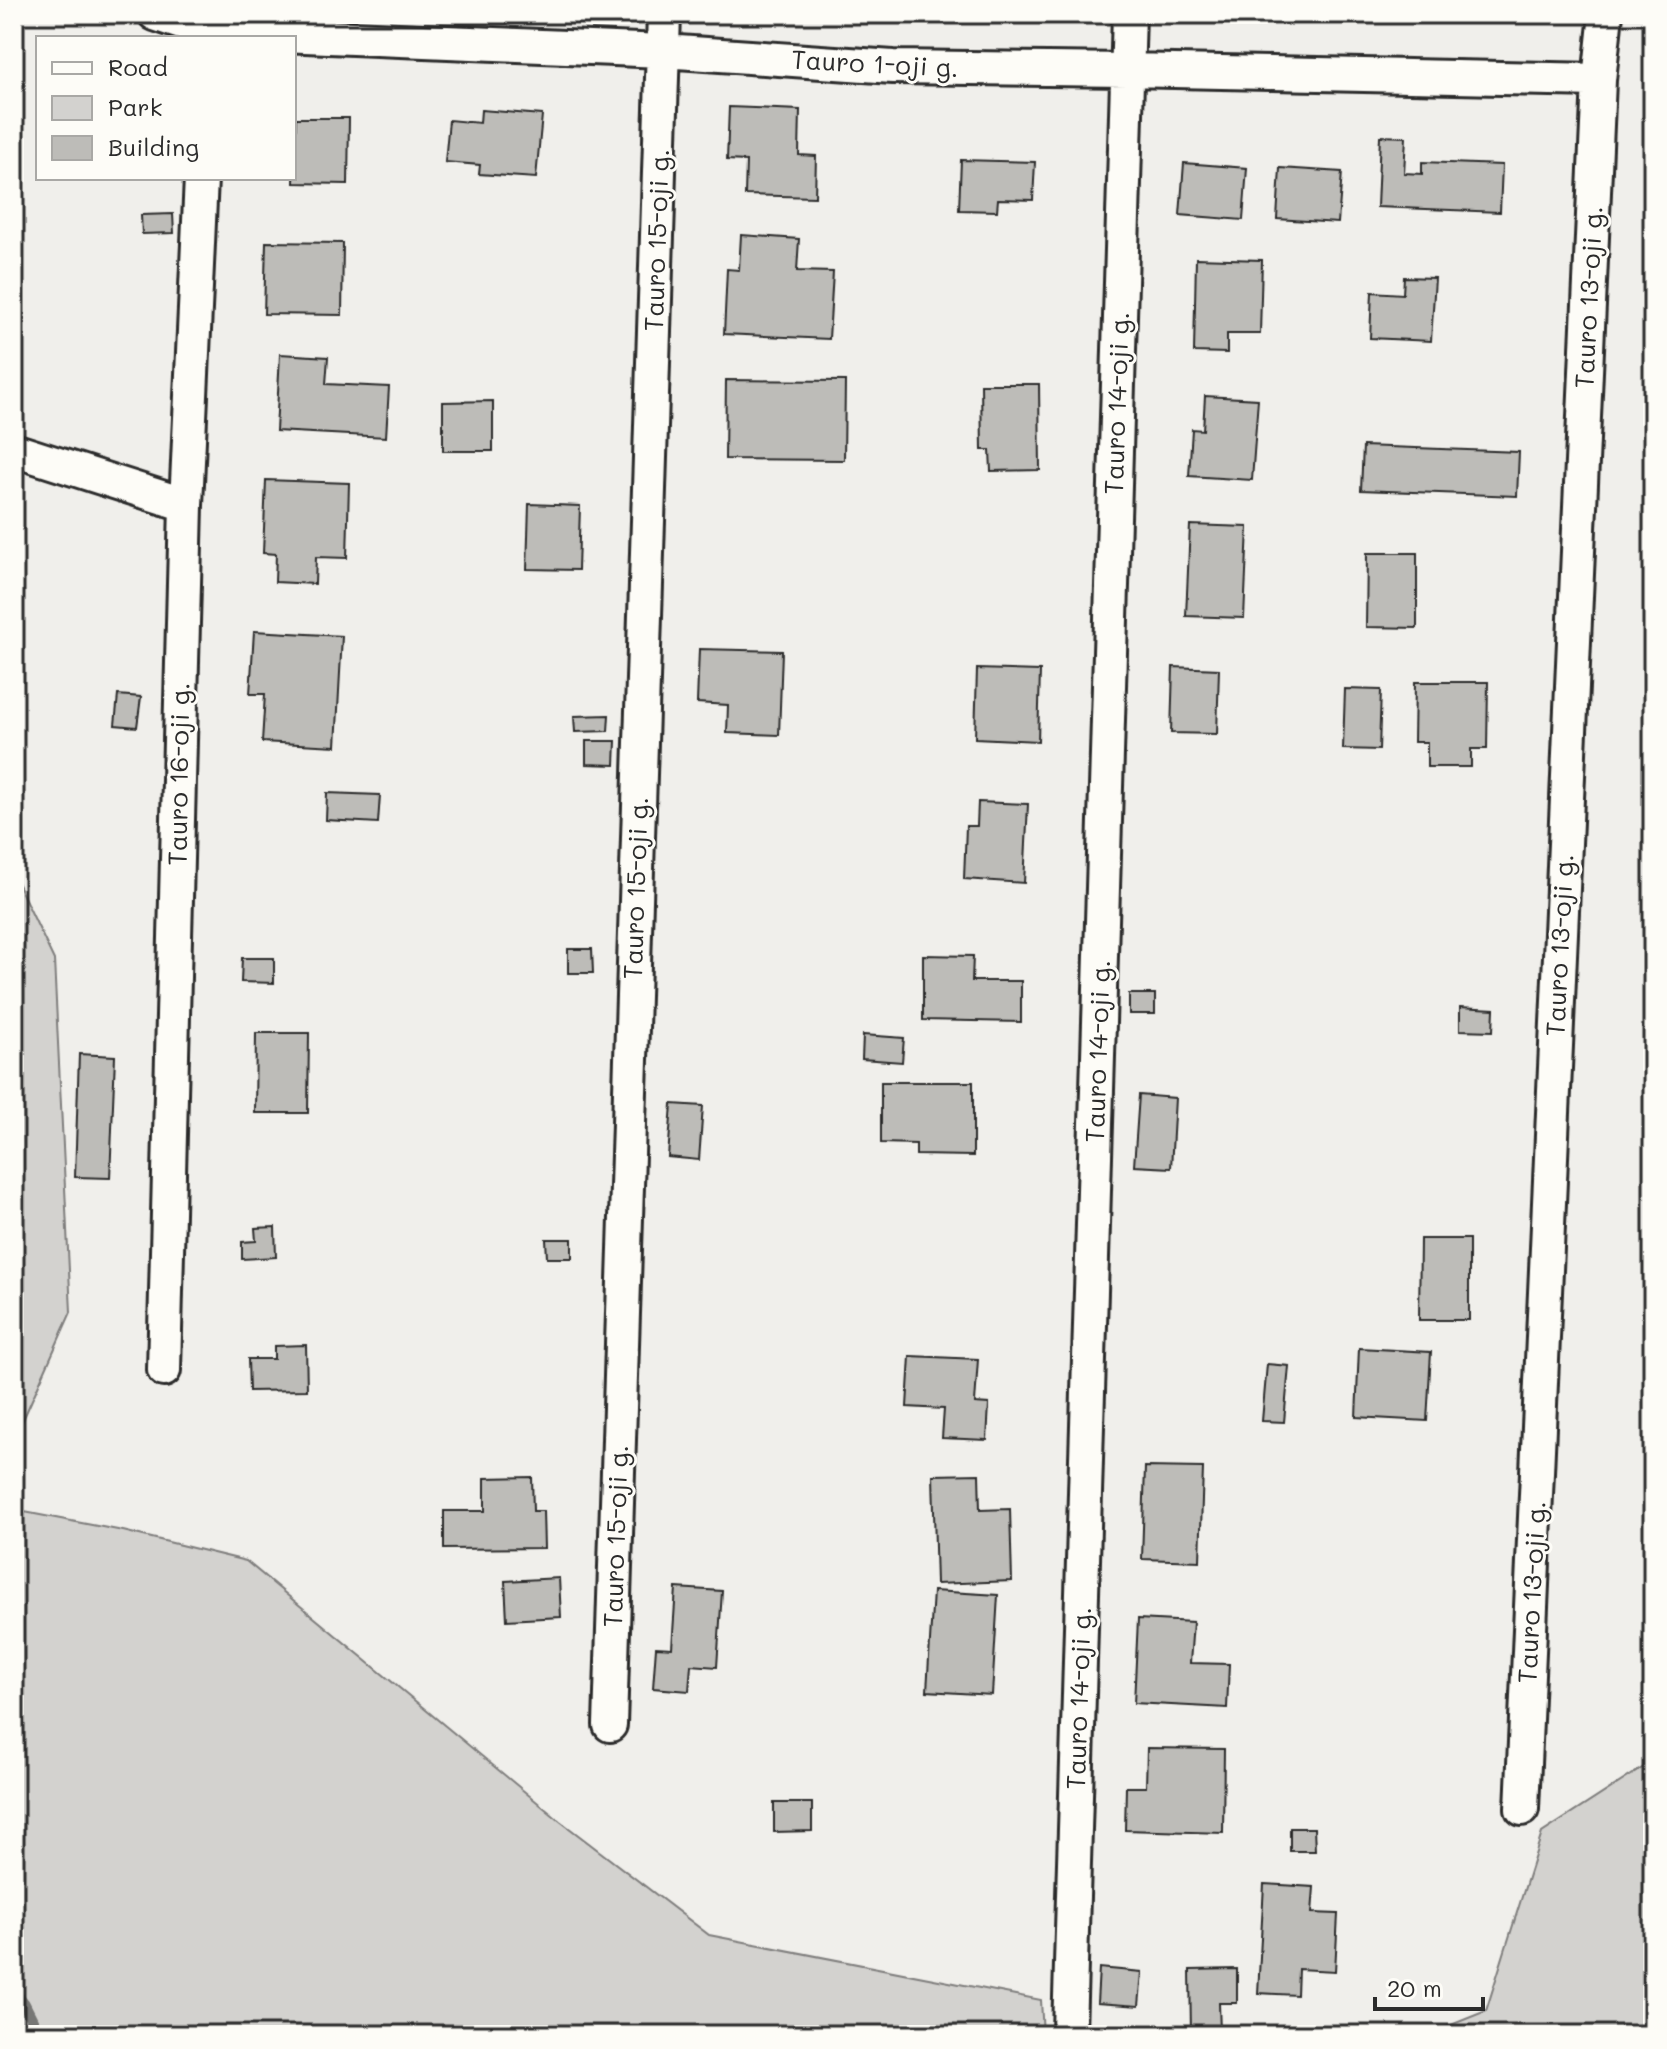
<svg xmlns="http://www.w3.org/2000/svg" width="1667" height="2049" font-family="Mali,sans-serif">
<rect width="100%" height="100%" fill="#f0efeb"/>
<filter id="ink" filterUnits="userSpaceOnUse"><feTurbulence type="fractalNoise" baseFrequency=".0125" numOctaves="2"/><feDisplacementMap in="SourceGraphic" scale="16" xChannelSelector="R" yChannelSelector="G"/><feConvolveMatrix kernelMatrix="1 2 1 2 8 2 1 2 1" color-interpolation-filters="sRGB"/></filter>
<g filter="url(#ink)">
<path fill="#d3d2cf" stroke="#7f7e7d" stroke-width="2" d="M14,876L54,960L71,1312L14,1440Z
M14,1510L123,1531L246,1561L560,1821L709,1935L1041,2000L1043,2035H14Z
M1653,1761V2035H1426L1486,2011L1542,1833Z"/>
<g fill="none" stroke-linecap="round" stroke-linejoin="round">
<path stroke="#777775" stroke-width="11" d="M14,1991L24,2003L40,2035"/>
</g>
<path fill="#bdbcb8" stroke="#2b2b2b" stroke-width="2" d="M970,14H1039V21L970,19Z
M1229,14H1316V24L1229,20Z
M1475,14H1537V16H1475Z
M729,107L800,110L799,155L816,156L815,197L745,195L746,161L727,160Z
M481,110L542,115L536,178L479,174L480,165L445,162L449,120L480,123Z
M296,118H349L348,184L294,183Z
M1380,136L1406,137L1404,173L1422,174V162L1502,165L1500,212L1377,207Z
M961,160L1035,162L1033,200L998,199L997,211L959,210Z
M1184,163L1247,168L1243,220L1180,215Z
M1280,168L1342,172L1338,223L1277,219Z
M173,214L174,233L142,234L141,215Z
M741,235L799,239L797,271L833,272L829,339L724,334L727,269L739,270Z
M266,242L343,243L342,315L264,314Z
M1196,258L1262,260L1260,334H1227V353L1194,352Z
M1404,277L1435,278L1431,341L1370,338L1372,292L1403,294Z
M280,354L328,357L326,384L389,387L386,437L276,431Z
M726,380L845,381L844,460L725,459Z
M981,384H1039L1040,470L991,471L990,450H982Z
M1205,396L1258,399L1252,480L1189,476L1192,429L1203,430Z
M493,401V451H443V402Z
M1363,446L1519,452L1517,496L1361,490Z
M266,480L349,483L347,558L316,557L315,584L275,582L276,554L263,553Z
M529,504L580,506L578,570L527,569Z
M1190,525L1248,527L1244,618L1186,616Z
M1367,553H1417V628L1366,627Z
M254,631L342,636L336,746L262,742L265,694H250Z
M699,649L782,651L779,735L727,733L728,705L697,703Z
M1173,667L1219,669L1217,734L1171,733Z
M977,669L1040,671L1038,741L975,738Z
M1415,682H1488L1487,749H1471V767H1427V742H1414Z
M1345,689L1381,690L1379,750L1343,749Z
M118,695L141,697L137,727L115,725Z
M609,715L608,731L575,732L574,716Z
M586,741H616L615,765L586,764Z
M327,793L380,795L378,823L326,820Z
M978,802L1028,804L1024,883L964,879L966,826H977Z
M568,949H592L593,973H568Z
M923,955L973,956L972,981H1021V1022L923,1020Z
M242,958H274V983L241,982Z
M1129,994H1155V1014H1129Z
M1460,1007L1494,1009L1493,1031L1460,1030Z
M256,1033H309L308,1113H255Z
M863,1035L904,1038L902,1062L862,1059Z
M79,1054L115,1056L110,1178L75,1177Z
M881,1082H973V1156L916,1155V1144L881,1143Z
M1139,1095L1175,1098L1171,1168L1134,1166Z
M672,1104L703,1106L699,1160L668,1157Z
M275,1227L276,1257L242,1259V1242L256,1241L255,1228Z
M546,1239H572V1258H547Z
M1420,1239H1469V1320H1419Z
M306,1345L307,1390L249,1391L248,1359H274V1346Z
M1359,1348L1431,1352L1427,1421L1356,1417Z
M910,1356L978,1359L975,1403L989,1404L987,1440L942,1438L944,1409L907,1407Z
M1267,1364L1289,1366L1284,1422L1262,1421Z
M1145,1467L1203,1468L1200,1561L1142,1559Z
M979,1474L980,1510L1010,1509L1012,1581L936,1584L933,1475Z
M532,1477L533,1511H543L544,1548L444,1549V1511H485V1478Z
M559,1578L561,1617L507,1620L505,1581Z
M676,1588L722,1591L717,1667L691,1665L689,1691L653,1688L656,1647L672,1648Z
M933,1591L998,1595L992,1695L927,1691Z
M1138,1619L1193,1622L1190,1663L1229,1664L1227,1708L1134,1703Z
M1147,1748L1224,1749L1223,1833L1125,1830L1126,1787H1146Z
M774,1803H812V1831L774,1832Z
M1290,1828H1314L1315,1851H1290Z
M1264,1884L1314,1887L1312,1913L1338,1914L1335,1971L1298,1969L1297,1995L1258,1993Z
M1099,1968L1142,1972L1139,2006L1097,2003Z
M1237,1969V2003H1219L1220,2032L1191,2033L1190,1970Z"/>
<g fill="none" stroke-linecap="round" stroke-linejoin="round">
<defs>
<path id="street" d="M155,14L208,32L663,51L893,67L1127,70L1599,80
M14,450L186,505
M164,1370L186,505L201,178
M610,1725L664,14
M1522,1809L1599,80L1606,14
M1069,2031L1129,14"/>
</defs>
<use href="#street" stroke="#2b2b2b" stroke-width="38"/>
<use href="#street" stroke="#fdfcf7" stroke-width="32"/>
</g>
</g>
<g text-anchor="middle" stroke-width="6" stroke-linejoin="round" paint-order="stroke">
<g font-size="26" fill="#2b2b2b" stroke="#fdfcf7">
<text transform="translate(875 64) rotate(3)" y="9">Tauro 1-oji g.</text>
<text transform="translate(657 240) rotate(-88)" y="9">Tauro 15-oji g.</text>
<text transform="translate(1589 297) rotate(-87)" y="9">Tauro 13-oji g.</text>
<text transform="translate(1117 403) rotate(-88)" y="9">Tauro 14-oji g.</text>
<text transform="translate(179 774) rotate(-89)" y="9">Tauro 16-oji g.</text>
<text transform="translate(636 888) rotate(-88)" y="9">Tauro 15-oji g.</text>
<text transform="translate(1560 945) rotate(-87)" y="9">Tauro 13-oji g.</text>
<text transform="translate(1098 1051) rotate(-88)" y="9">Tauro 14-oji g.</text>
<text transform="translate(616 1536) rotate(-88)" y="9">Tauro 15-oji g.</text>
<text transform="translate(1532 1592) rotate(-87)" y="9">Tauro 13-oji g.</text>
<text transform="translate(1079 1698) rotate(-88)" y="9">Tauro 14-oji g.</text>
</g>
</g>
<rect width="1667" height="2049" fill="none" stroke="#fdfcf7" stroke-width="48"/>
<rect x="24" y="24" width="1619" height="2001" fill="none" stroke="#2b2b2b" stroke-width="3" filter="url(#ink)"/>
<rect x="36" y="36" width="260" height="144" fill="#fdfcf7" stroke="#a9a8a5" stroke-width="2"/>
<rect x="52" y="62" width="40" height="12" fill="#fdfcf7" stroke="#a9a8a5" stroke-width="2"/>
<text x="108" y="76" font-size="24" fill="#2b2b2b">Road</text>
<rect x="52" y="96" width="40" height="24" fill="#d3d2cf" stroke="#a9a8a5" stroke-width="2"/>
<text x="108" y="116" font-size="24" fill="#2b2b2b">Park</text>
<rect x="52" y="136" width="40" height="24" fill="#bdbcb8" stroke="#a9a8a5" stroke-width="2"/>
<text x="108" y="156" font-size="24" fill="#2b2b2b">Building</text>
<path d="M1375 1997v12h108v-12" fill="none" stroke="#2b2b2b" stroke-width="4"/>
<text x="1387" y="1997" font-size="24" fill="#2b2b2b" stroke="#fdfcf7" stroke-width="6" paint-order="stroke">20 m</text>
</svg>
